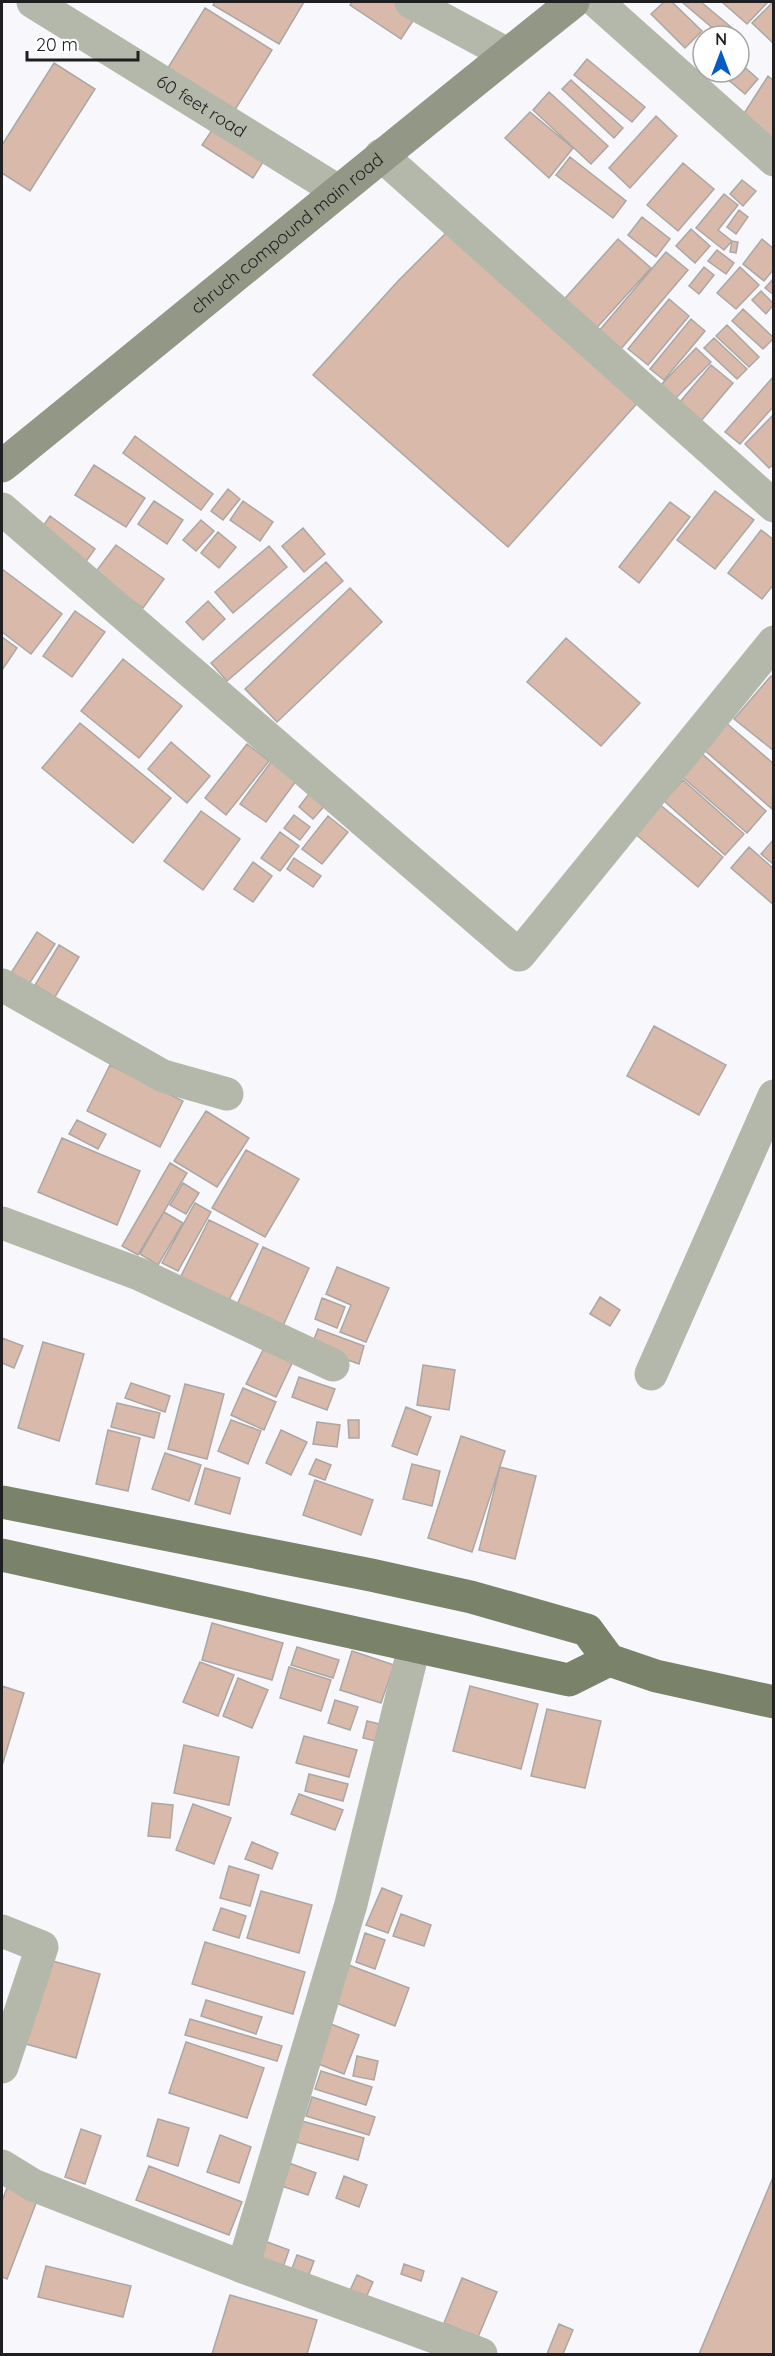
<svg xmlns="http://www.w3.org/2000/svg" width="775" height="2356" font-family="Quicksand,sans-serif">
<rect width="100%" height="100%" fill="#f8f8fc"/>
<path fill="#d9b9a9" stroke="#aba7a5" stroke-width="1.5" d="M215,2H304L279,44L213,5Z
M352,2H413L422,7L401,39L350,5Z
M664,2H672L702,31L685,48L651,14Z
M682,2H701L737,32L733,36H722Z
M722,2H768L747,24Z
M773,2H774V44L752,23Z
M205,8L272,50L233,113L166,71Z
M587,59L645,107L632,122L574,75Z
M739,62L758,79L745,94L719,72H739Z
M54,63L95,89L30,191L2,173V145Z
M768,76L774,81V141L743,115Z
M571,80L623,128L614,138L562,89Z
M549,92L608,146L591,164L533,110Z
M530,112L573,148L549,178L505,138Z
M223,114L273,146L253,178L202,145Z
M656,116L677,136L630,188L609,168Z
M570,157L626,201L613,218L556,175Z
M683,163L714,189L678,231L647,205Z
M742,180L756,191L743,206L730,194Z
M724,194L738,205L718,230L732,241L724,250L696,228Z
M739,210L748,217L736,234L727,227Z
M642,217L670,239L656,257L628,235Z
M451,228L641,399L508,547L313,375L398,281Z
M691,229L710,246L695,263L676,246Z
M618,239L651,268L592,333L560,304Z
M762,239L774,249V269L764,281L743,264Z
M732,241L738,242L736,253L730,252Z
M717,250L734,263L726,274L708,261Z
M666,252L688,270L615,356L593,338Z
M704,267L714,275L699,294L689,286Z
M740,267L759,285L736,309L717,293Z
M774,278V295L765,288Z
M761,291L774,304L766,314L752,300Z
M669,299L689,316L648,365L628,349Z
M743,309L774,338L763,349L732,321Z
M691,319L705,331L664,380L650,369Z
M727,325L759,357L749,367L716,336Z
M714,338L747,369L737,379L704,348Z
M696,348L711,362L673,401L658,388Z
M711,365L733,383L701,421L679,403Z
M774,376V406L740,444L725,432Z
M774,414V464L769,468L745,444Z
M135,436L213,494L201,510L123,453Z
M94,465L145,498L126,527L75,495Z
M228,489L240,499L223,520L211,511Z
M715,491L754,520L715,569L677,540Z
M154,501L183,520L167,544L138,524Z
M243,501L273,522L260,541L230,520Z
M670,502L690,517L639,583L619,567Z
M50,516L95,549L82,567L37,535Z
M201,520L214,531L196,551L183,540Z
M303,528L325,554L304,572L282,546Z
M761,530L774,540V584L762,599L728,573Z
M218,532L236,547L219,568L201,553Z
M116,545L164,579L143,608L94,574Z
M269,546L287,567L233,613L215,592Z
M326,562L343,581L227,681L211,663Z
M2,569L62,614L31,654L2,632Z
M350,588L382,622L277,722L245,689Z
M208,601L225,619L203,640L186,622Z
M75,611L105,632L72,677L43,656Z
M2,637L17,648L2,670Z
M566,638L640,703L601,746L527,682Z
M123,659L182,706L139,758L81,711Z
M771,676L774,678V751L734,719Z
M725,722L774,764L772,809L702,748Z
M80,723L171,798L133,843L42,768Z
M171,742L210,776L187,803L148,769Z
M247,744L269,761L226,815L205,798Z
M699,751L766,811L747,833L679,774Z
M273,759L299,777L266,822L240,804Z
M683,780L744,834L725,855L664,801Z
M312,790L327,803L313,819L299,807Z
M658,803L723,857L698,887L633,832Z
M201,811L240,839L203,890L164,861Z
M294,815L310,827L300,840L284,828Z
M328,816L348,832L322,864L302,849Z
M280,832L299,846L280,871L261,858Z
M774,839V865L761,854Z
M749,847L774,869V905L731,868Z
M294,858L321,876L313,887L287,869Z
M253,862L272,876L253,902L234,889Z
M37,932L55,944L29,984L11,973Z
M59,945L79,957L55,997L35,985Z
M654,1026L726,1065L699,1115L627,1076Z
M110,1065L183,1101L160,1147L87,1111Z
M206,1111L249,1138L217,1187L174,1161Z
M77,1120L106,1134L98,1149L69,1134Z
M62,1138L140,1171L117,1225L38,1192Z
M246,1150L299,1179L265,1237L212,1208Z
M170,1163L187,1173L138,1255L122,1246Z
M183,1183L199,1193L186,1214L170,1205Z
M195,1203L211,1212L178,1271L162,1263Z
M164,1212L183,1223L158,1265L140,1254Z
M209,1220L258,1244L228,1302L180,1278Z
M263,1247L309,1268L282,1328L236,1307Z
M337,1267L389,1288L366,1342L340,1332L351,1305L326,1294Z
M600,1297L620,1310L610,1326L590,1314Z
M322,1298L345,1307L337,1328L315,1319Z
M318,1329L364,1346L359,1364L311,1347Z
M2,1338L23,1346L14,1368L2,1363Z
M43,1342L84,1354L59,1441L18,1428Z
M265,1346L294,1359L276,1397L246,1384Z
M423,1365L455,1370L449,1410L417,1405Z
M299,1377L335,1389L327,1410L292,1397Z
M131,1383L170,1396L165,1412L125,1398Z
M185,1384L224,1394L207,1459L168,1449Z
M243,1388L276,1402L264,1430L231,1415Z
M117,1403L160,1413L154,1438L111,1427Z
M406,1407L431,1417L417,1455L392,1446Z
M231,1420L261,1431L248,1464L218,1451Z
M348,1420H359V1438H349Z
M317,1422L340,1425L337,1447L313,1444Z
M108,1430L140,1438L128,1491L96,1484Z
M281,1430L307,1442L291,1475L266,1463Z
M461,1436L505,1451L472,1552L428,1538Z
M165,1453L201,1465L189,1501L152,1489Z
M316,1459L331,1465L325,1480L309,1474Z
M412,1464L440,1471L432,1506L403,1499Z
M500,1467L536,1476L515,1559L479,1550Z
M205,1468L240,1478L230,1514L195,1504Z
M315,1480L373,1500L361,1535L303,1515Z
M212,1623L283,1643L272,1680L202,1660Z
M297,1647L339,1660L333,1678L291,1665Z
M352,1651L394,1665L381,1703L340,1690Z
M200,1662L234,1675L218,1716L183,1702Z
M289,1667L331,1680L321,1711L280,1698Z
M238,1678L268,1690L252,1728L223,1716Z
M2,1686L24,1693L2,1766Z
M470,1686L538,1704L521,1769L453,1751Z
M335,1700L358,1707L350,1730L328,1723Z
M547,1709L601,1721L585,1788L531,1776Z
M367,1721L384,1725L380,1742L363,1738Z
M304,1736L357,1750L349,1777L296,1763Z
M184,1745L239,1757L229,1805L174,1793Z
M309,1774L348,1784L343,1801L305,1791Z
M299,1794L343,1810L335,1830L291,1814Z
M152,1803L173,1805L170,1838L148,1836Z
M193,1804L231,1818L214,1864L176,1850Z
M252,1842L278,1853L272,1869L245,1859Z
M229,1866L259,1875L250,1906L220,1898Z
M382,1888L402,1896L388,1933L366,1925Z
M261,1891L312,1905L299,1953L247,1938Z
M221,1908L246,1916L239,1938L213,1930Z
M401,1914L431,1925L424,1946L393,1936Z
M365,1933L385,1940L375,1969L356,1962Z
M205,1942L305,1972L293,2014L192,1984Z
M38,1957L100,1974L76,2058L15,2041Z
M341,1962L409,1988L395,2026L326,1999Z
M206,2000L262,2017L256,2034L201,2016Z
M190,2019L282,2046L277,2061L185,2035Z
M331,2024L359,2035L344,2074L316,2063Z
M186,2042L264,2068L247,2118L169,2093Z
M357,2056L378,2061L374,2080L353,2076Z
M321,2071L372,2087L366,2105L315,2089Z
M312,2097L375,2117L369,2135L306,2116Z
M291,2118L364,2138L358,2160L286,2139Z
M158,2119L189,2128L178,2166L147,2156Z
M81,2129L101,2136L85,2184L65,2177Z
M220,2135L251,2147L239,2183L207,2172Z
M281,2160L316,2173L308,2195L273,2183Z
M149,2166L242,2202L229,2235L136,2200Z
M774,2175V2354H699Z
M344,2176L367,2185L359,2207L336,2198Z
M8,2185L38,2198L7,2279L2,2277V2201Z
M259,2239L289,2250L280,2276L249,2265Z
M297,2255L314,2261L307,2280L290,2274Z
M404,2264L424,2271L421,2281L401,2274Z
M46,2266L131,2286L123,2317L38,2297Z
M357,2275L373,2282L364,2302L348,2295Z
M462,2278L497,2292L478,2337L444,2323Z
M230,2295L317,2320L307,2354H212Z
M559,2324L573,2330L563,2354H547Z"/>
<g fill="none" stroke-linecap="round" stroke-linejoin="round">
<g stroke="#b4b8ab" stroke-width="33">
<path id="s1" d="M33,2L338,191"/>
<path d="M411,2L507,54"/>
<path d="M597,2L774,160"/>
<path d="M381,155L774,506"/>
<path d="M2,509L519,955L774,642"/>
<path d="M2,985L163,1076L227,1094"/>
<path d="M2,1223L139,1274L333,1365"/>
<path d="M651,1374L774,1096"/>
<path d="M2,1931L42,1947L2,2067"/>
<path d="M2,2166L33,2185L243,2267L351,1904L414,1647"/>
<path d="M243,2267L481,2354"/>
</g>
<path stroke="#929885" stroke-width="33" id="s2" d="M2,466C192,312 381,155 573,2"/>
<path stroke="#7a826a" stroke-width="33" d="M2,1502L371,1575L471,1597L587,1630L609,1660L656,1676L774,1702
M2,1555L569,1680L609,1660"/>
</g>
<g text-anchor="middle" stroke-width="4.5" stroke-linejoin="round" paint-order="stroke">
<g font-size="18" fill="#1f1f21" stroke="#fff">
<text dy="6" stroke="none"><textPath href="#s1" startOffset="198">60 feet road</textPath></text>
<text dy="6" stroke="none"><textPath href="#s2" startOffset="368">chruch compound main road</textPath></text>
</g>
</g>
<rect width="775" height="2356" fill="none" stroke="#1f1f21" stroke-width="6"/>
<g transform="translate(721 54)"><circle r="28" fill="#ffffff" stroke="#a5a5a6" stroke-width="1.5"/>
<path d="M0-4.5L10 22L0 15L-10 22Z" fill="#065ac3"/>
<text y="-9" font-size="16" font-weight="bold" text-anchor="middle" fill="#1f1f21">N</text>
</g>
<path d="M27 51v9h111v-9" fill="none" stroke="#1f1f21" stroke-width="3"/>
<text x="36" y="51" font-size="18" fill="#1f1f21" stroke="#ffffff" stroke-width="4.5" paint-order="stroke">20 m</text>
</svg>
